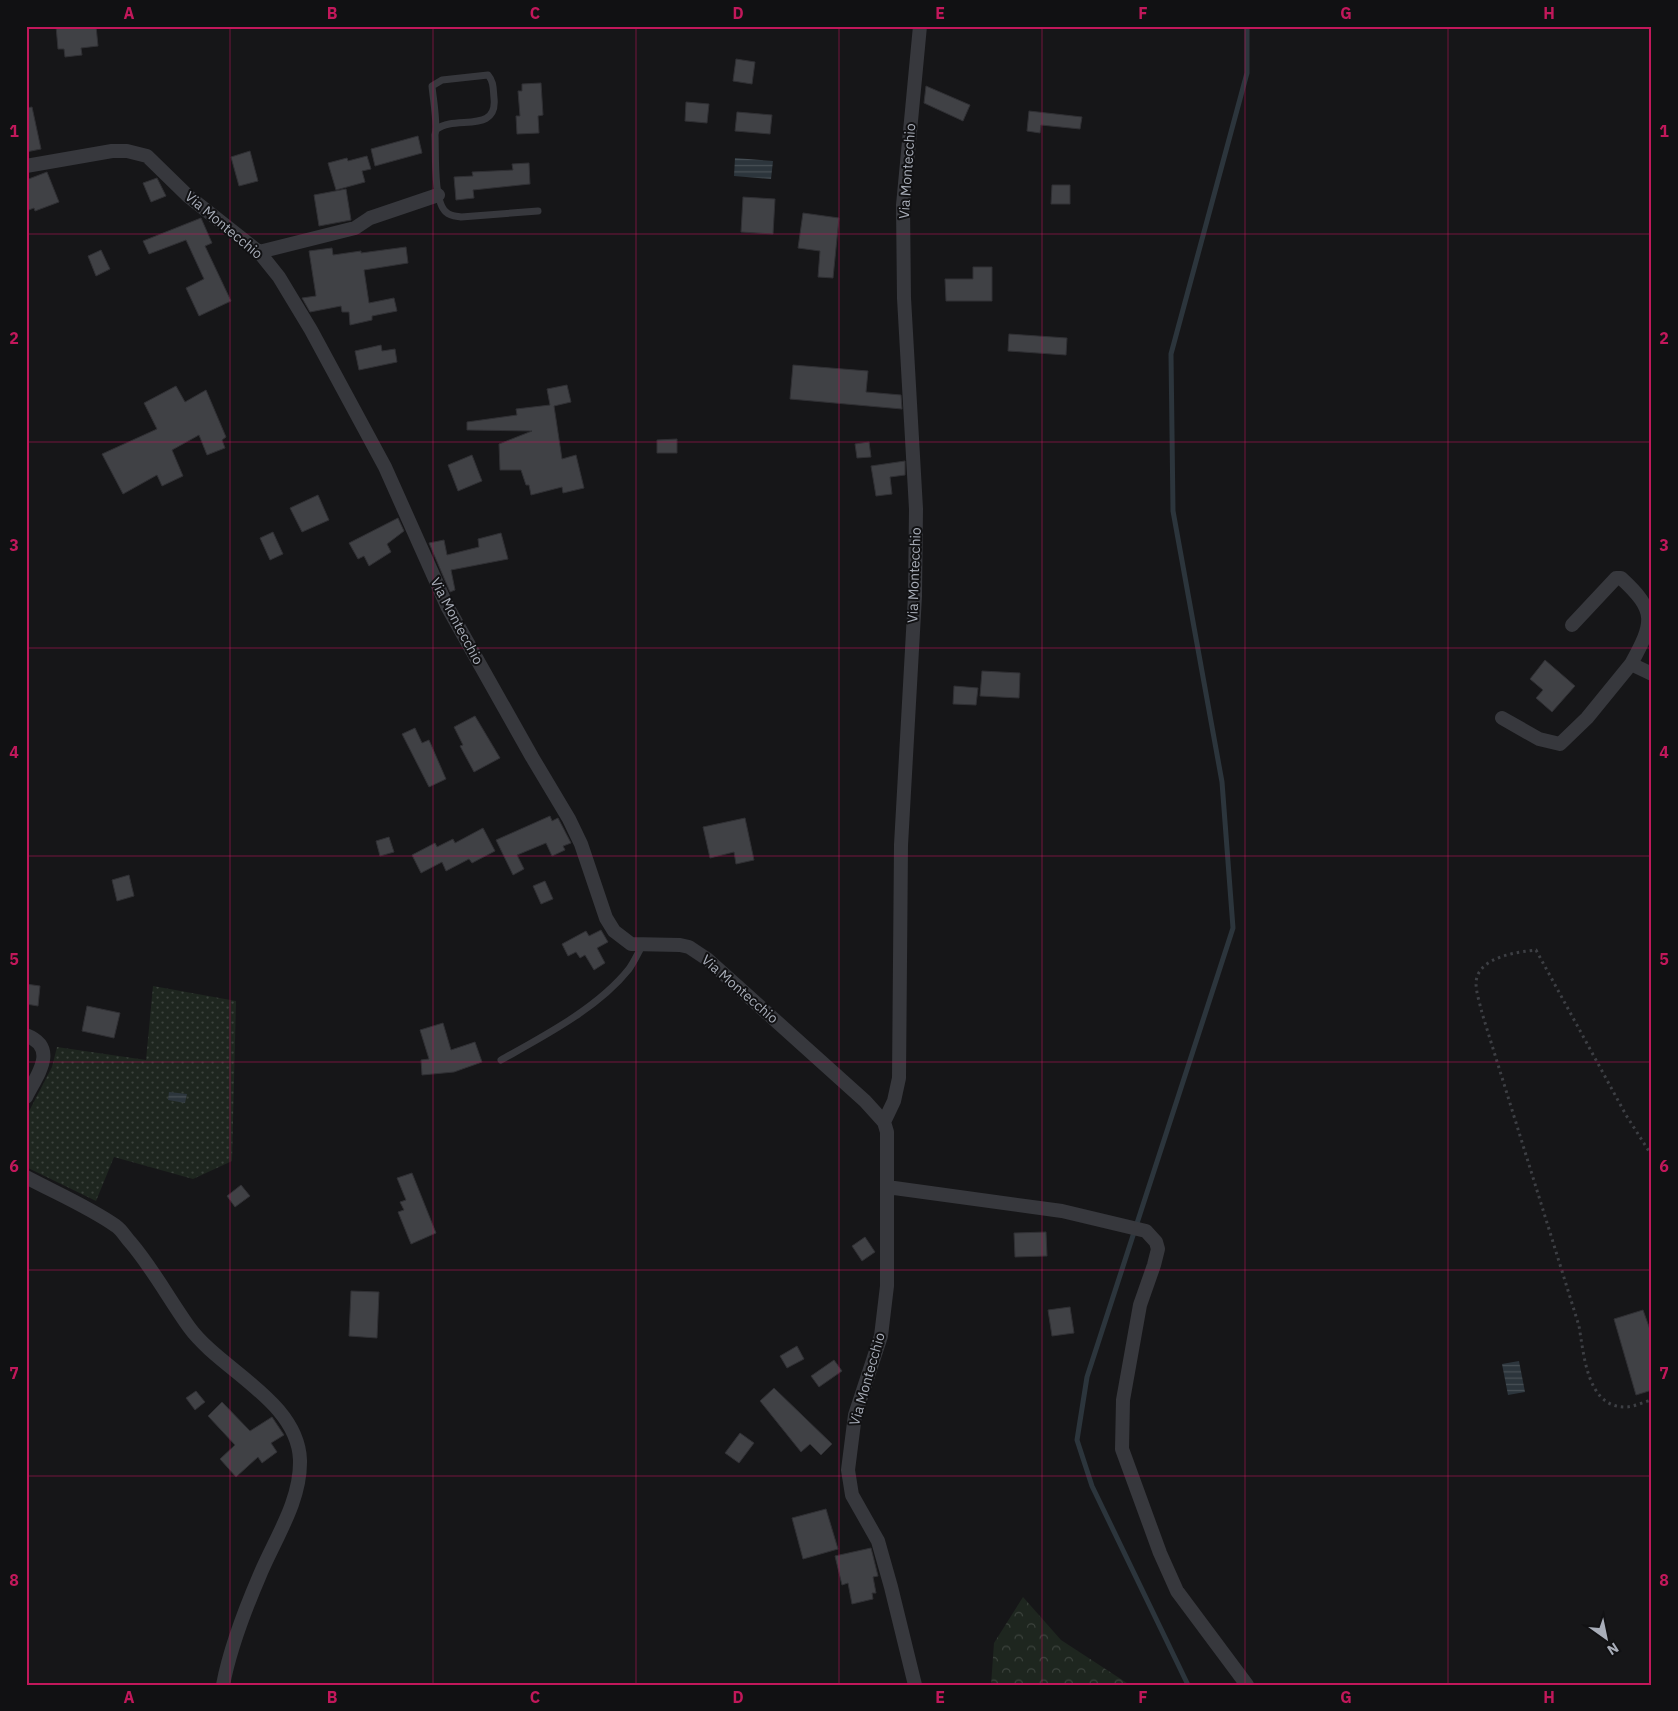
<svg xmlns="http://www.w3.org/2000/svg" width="1678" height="1711" font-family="'IBM Plex Sans',sans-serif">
<defs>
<pattern id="forest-crowns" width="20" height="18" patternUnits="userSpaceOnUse" patternTransform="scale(1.25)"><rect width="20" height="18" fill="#1e261f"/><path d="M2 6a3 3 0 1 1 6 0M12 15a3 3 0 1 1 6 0" fill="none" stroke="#3c433d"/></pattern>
<pattern id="park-dots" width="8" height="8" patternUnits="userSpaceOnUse" patternTransform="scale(1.25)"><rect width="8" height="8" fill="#1e261f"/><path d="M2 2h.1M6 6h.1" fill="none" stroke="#3c433d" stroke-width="1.8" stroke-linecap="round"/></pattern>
<pattern id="water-rules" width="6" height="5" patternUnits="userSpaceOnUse" patternTransform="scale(1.25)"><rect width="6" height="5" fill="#2c353c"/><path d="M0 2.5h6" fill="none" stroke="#485056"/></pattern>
</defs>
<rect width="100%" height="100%" fill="#161618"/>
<path fill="url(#forest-crowns)" d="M1023,1597L1061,1640L1130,1685H991L994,1643Z"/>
<path fill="url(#park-dots)" d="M153,986L236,1001L232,1161L193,1179L114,1157L96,1201L26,1167V1117L52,1067L57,1047L146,1060Z"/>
<path fill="url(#water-rules)" d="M735,158L773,161L771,179L734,176Z
M169,1092L187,1094L185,1103L168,1100Z
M1519,1361L1525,1392L1508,1395L1502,1364Z"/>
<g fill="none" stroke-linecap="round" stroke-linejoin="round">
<path stroke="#2c353c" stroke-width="5" d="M1188,1685L1092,1486L1077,1440L1087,1377L1233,928L1222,782L1173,511L1171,354L1247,73V26"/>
</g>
<path fill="#404145" stroke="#303034" d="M56,26H96L98,46L81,48L82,55L65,57L64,49H58Z
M736,59L755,62L752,84L733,81Z
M541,83L543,115L538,116L539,133L517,134L516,116H520L518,91H522V84Z
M926,86L970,105L963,121L924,103Z
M686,102L709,104L707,123L685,121Z
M32,107L41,149L26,152V108Z
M1029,111L1082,117L1080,129L1041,125L1040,133L1027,131Z
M737,112L772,115L770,134L735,131Z
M418,136L422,153L375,166L371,149Z
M250,151L258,181L239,186L231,157Z
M367,156L371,169L362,171L365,182L336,190L328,163L347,158L348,161Z
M529,163L530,184L473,190L474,198L456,200L454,177L473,176L472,172L513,170L512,164Z
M47,172L59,202L35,211L34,208L26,211V180Z
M157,178L166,196L151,202L143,183Z
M1052,185H1070V204H1051Z
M346,189L351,220L319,226L314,195Z
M743,197L775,199L773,234L741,232Z
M803,213L839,218L833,278L818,277L820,251L798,248Z
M201,218L212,243L205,246L231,301L199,316L186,288L204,279L186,240L149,254L143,241Z
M406,247L408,263L364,270L369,303L394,298L397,311L372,316V320L350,325L349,312H342L341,306L310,312L302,298L316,296L309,251L332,248L333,255L361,251V253Z
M101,250L110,269L96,276L88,256Z
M973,267H992V301H946L945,279H973Z
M1009,334L1067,338L1066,355L1008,351Z
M381,345L382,351L395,349L397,362L359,370L355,351Z
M793,365L868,371L866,392L901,395L902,409L790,399Z
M567,385L571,402L554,406L562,459L576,455L584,488L563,493L562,487L531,495L529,485H526L521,470H500L499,444L532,431L467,430V422L517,415L516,409L550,405L547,389Z
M176,386L185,402L206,390L226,437L222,440L225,448L207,455L199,435L172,450L183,476L162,486L157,475L123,494L102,454L157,429L144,403Z
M677,439V453H657V440Z
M869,442L871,457L857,458L855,444Z
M472,455L482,481L458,491L448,465Z
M905,461V475L890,477L892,494L876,496L871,466Z
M318,495L329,520L302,532L290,508Z
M398,518L404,531L387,544L391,552L369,566L364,556L358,559L349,543Z
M273,532L283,554L270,560L260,538Z
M501,533L508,559L451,570L455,590L450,592L429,543L444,540L447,555L479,547L478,539Z
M1545,660L1575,686L1552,712L1536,698L1543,690L1530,679Z
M982,671L1020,673L1019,698L980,696Z
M954,686L978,688L976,705L953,704Z
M475,716L500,758L474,772L460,746L463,745L454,727Z
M415,728L422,743L429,740L446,779L429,787L402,734Z
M550,816L552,821L558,818L571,843L563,846L565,850L552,856L546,843L517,855L524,869L513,875L496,840Z
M745,818L754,860L736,864L734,852L710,858L703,827Z
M483,828L495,851L472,863L469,859L446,871L442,862L421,873L412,855L435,843L437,847L453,839L455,843Z
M389,837L394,852L380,856L376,841Z
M129,875L134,896L117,901L112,880Z
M545,881L553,899L541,904L533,886Z
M601,930L608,942L597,948L605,963L594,970L585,955L580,958L576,952L568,956L562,944L586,931L589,936Z
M26,984L40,986L38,1006L26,1004Z
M87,1006L120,1013L114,1038L82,1031Z
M443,1023L451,1050L475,1042L482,1062L454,1072L422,1075L421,1060L429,1059L420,1030Z
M412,1173L436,1233L411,1244L398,1212L404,1210L400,1202L406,1200L397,1178Z
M241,1185L250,1196L235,1207L227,1196Z
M1046,1232L1047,1256L1015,1257L1014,1233Z
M865,1237L875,1252L862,1261L852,1246Z
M351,1291L379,1292L377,1338L349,1336Z
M1070,1307L1074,1333L1052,1336L1048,1310Z
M1643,1310L1652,1335V1390L1636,1395L1614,1319Z
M797,1346L804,1359L787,1368L780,1356Z
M834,1360L842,1371L819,1387L811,1376Z
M774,1388L832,1444L821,1455L810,1444L801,1452L760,1401Z
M196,1391L205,1402L195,1410L186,1398Z
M222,1402L250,1431L272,1417L284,1435L271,1443L277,1452L262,1463L258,1457L236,1477L220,1459L235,1445L208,1416Z
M740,1433L754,1443L739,1463L725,1453Z
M826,1509L838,1549L803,1559L792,1518Z
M871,1548L878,1576L873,1577L876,1593H872L873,1599L852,1604L848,1583L842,1585L835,1556Z"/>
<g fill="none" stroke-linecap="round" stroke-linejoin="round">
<path stroke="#3d3f44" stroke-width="3" stroke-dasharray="2.5 4" stroke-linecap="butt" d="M1652,1156L1626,1115L1536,950C1517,952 1477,957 1476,983C1476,992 1480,1004 1482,1013L1579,1326C1584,1355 1587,1407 1625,1407C1634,1407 1643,1402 1652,1400"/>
<path stroke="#37383d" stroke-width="7" d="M437,129C455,115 498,134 494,98C493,89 494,82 488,75L442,80L432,86C433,98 438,125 435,135C436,152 433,201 446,212C450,216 455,216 461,217L538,211
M501,1060C544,1036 598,1008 629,969C634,962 638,953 642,946"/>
<path stroke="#37383d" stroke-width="14" d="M26,166L112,151H127L147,156L188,196L259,252L279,277L311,330L385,467L447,606L532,757L569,819L581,844L606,918L614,931L631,944L680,945L689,947L707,959L865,1101L884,1122L887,1132V1286L881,1336L855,1415L848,1470L852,1495L878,1541L891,1587L915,1685
M259,252L355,228L370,218L438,195
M1572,625L1616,578H1621C1657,611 1654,622 1631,664
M1502,718L1539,739L1560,744L1587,718L1631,664L1652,674
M26,1035C59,1048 37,1075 26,1097
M884,1122L894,1101L899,1078L901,845L915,596L916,509L904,298L903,205L920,26
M26,1177C56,1193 89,1207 116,1226C122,1230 126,1238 131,1243C153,1269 169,1299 189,1327C220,1370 298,1401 300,1460C301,1502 274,1540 259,1577C244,1612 230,1648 223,1685
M887,1187L1062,1211L1146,1231L1156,1242L1158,1249L1154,1265L1140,1305L1123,1400L1122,1449L1160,1553L1177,1591L1247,1685"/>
</g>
<path fill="none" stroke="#c2185b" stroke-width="1" stroke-opacity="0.55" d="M230,26V1685M433,26V1685M636,26V1685M839,26V1685M1042,26V1685M1245,26V1685M1448,26V1685M26,234H1652M26,442H1652M26,648H1652M26,856H1652M26,1062H1652M26,1270H1652M26,1476H1652"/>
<g text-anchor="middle" stroke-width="4" stroke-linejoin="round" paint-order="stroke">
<g font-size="14" fill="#a8adb8" stroke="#111113">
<text transform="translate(907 171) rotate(-86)" y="5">Via Montecchio</text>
<text transform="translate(224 225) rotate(40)" y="5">Via Montecchio</text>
<text transform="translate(914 575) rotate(-88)" y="5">Via Montecchio</text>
<text transform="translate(457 621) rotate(62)" y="5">Via Montecchio</text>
<text transform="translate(740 989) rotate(41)" y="5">Via Montecchio</text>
<text transform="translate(867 1379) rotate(-74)" y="5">Via Montecchio</text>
</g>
</g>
<rect width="1678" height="1711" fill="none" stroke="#111113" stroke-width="55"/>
<g transform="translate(1606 1638) rotate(147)" stroke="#111113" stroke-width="4" paint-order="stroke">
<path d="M0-4L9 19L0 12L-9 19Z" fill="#a8adb8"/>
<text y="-8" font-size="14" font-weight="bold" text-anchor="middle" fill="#a8adb8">N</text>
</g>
<rect x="28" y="28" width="1622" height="1656" fill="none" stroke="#c2185b" stroke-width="2"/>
<g font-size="16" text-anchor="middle" font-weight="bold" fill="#c2185b">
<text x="129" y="19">A</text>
<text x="332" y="19">B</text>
<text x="535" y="19">C</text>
<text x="738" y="19">D</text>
<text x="940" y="19">E</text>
<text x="1143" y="19">F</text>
<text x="1346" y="19">G</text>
<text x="1549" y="19">H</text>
<text x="14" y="137">1</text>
<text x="1664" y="137">1</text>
<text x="14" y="344">2</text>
<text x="1664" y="344">2</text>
<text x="14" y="551">3</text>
<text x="1664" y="551">3</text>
<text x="14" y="758">4</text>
<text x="1664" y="758">4</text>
<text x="14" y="965">5</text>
<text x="1664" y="965">5</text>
<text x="14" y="1172">6</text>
<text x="1664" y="1172">6</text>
<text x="14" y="1379">7</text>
<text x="1664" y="1379">7</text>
<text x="14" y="1586">8</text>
<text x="1664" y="1586">8</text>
<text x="129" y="1703">A</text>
<text x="332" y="1703">B</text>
<text x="535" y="1703">C</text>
<text x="738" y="1703">D</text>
<text x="940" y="1703">E</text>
<text x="1143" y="1703">F</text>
<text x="1346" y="1703">G</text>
<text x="1549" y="1703">H</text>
</g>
</svg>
